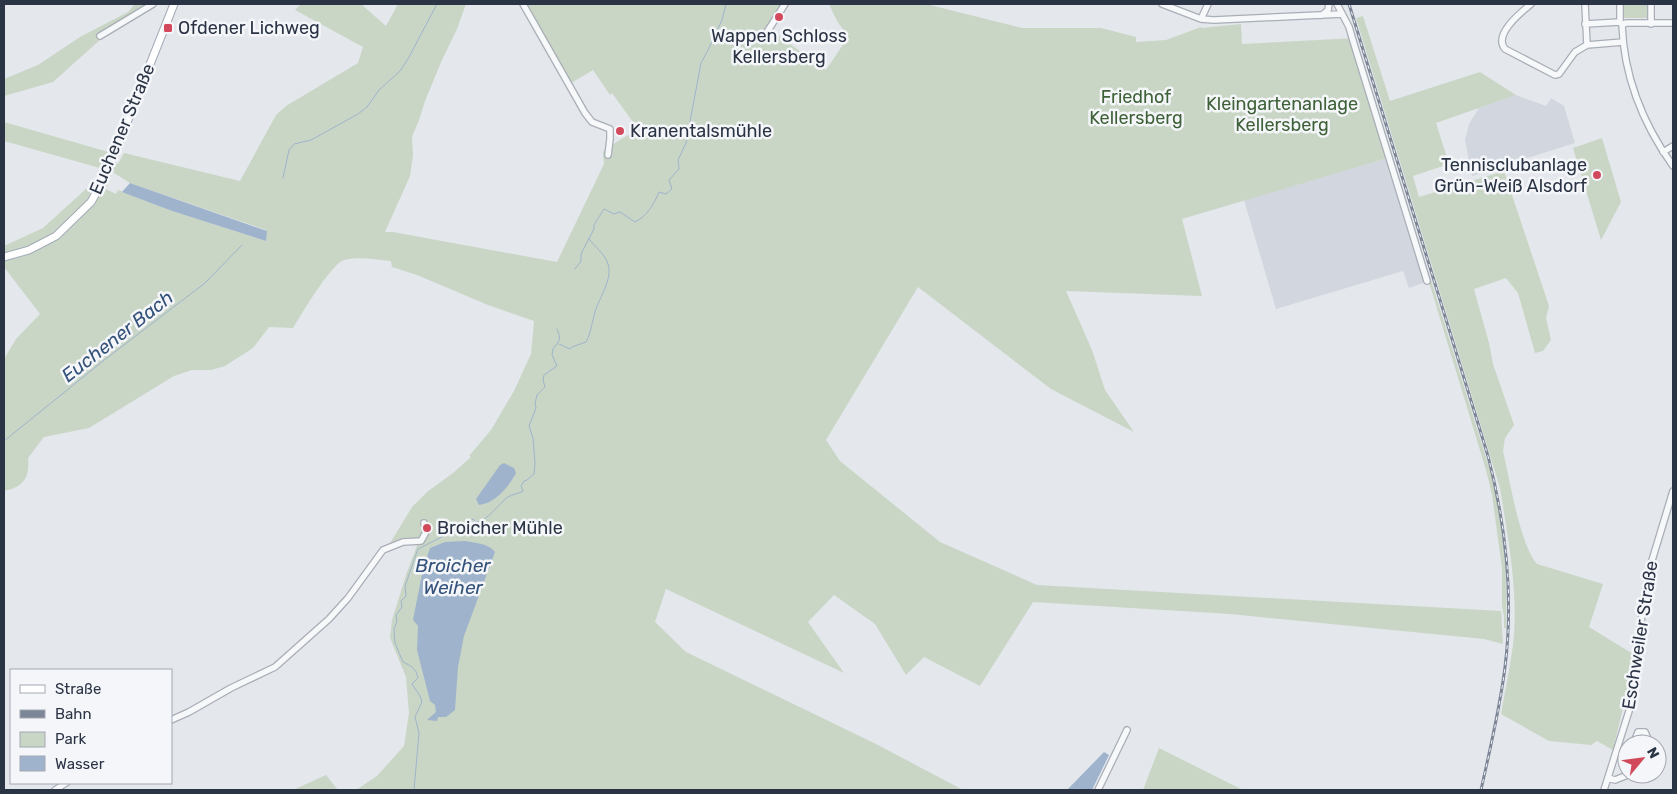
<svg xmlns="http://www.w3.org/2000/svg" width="1677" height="794" font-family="Rubik,sans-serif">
<rect width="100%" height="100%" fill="#e4e7ec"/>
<path fill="#d2d6de" d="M1516,95L1546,106L1551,98L1564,106L1575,143L1472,176L1465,140L1469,124L1479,108Z
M1391,157L1426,282L1409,288L1403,271L1276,309L1244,200Z"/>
<path fill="#c9d6c5" d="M135,4H153L154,8L101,39L53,82L4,96V79L38,65L80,37L128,12Z
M301,4H361L386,26L398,4H466L457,29L442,60L425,101L419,120L412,137L413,155L410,176L385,232H393L557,262L604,164L603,152C614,142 626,137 638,129L612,93L610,95L593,70L566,86L520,4H787L771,30L826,70L848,37L837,21L829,4H926L1022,28H1101L1136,37V42L1166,40L1201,27L1202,28L1241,24L1242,44L1356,38L1488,464C1492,477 1496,491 1498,505C1506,545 1507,587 1506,628H1504V617L1502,605V568L1492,495L1486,470L1391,157L1182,219L1202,296L1066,291L1092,350L1105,390L1134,432L1051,389L918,287L826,440L840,461L940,542L1037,585L1501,611L1503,644L1484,639L1230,614L1033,602L980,686L924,657L906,675L875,624L834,595L808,622L844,673L666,589L655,622L686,652L878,745L963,790H356L377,776L404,746L409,713L406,677L390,638L392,620L407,572L418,543L389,545L412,507L427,492L453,473L471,457L469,456L491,430L514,391L531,354L534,321L488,305L417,275L392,267L391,261C376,260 359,256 344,260C331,264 301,315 293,328L269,327L253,348L225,366L211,370H192L174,376L89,428L44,437L28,458C30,478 23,487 4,491V359L16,339L40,314L4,267V246L43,228L87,188L101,180L108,185L106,189L116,194L118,190L172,211L266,241V230L130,183L111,171L115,163L118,164L124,153L240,181L276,115L286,106L358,63L363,47L295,10Z
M1624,4H1650V18H1624Z
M1363,16L1390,101L1480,72L1516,95L1436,123L1449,164L1413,176L1419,197L1504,171L1549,306L1546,318L1551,340L1543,351L1535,353L1518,293L1506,278L1474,289L1489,343L1493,364L1514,425L1505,438L1503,451C1510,480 1519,542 1537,564L1603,584L1589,627L1633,654L1630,678L1613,750L1597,741L1591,745L1549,741L1501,714C1505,691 1510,668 1513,645C1519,593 1508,539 1500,488L1356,18Z
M4,122L112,153L107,170L4,141Z
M1602,138L1621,202L1601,240L1573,148Z
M1159,748L1243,790H1143Z
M326,775L338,790H293Z"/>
<path fill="#9fb4cc" d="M130,183L267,231L266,241L172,211L122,192Z
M504,463L514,468L516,473C509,486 496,503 479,505L476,499L500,465Z
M465,541C475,543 488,543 495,552L464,636L458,667L455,710L446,717H438L437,721L427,720L436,712L435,705L430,701L417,650L418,626L413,620L423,569L430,548L445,542Z
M1104,752L1109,755L1092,790H1067Z"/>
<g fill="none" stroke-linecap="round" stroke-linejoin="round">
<path stroke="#9fb4cc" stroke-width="1" d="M283,178L289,150L294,144L311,140L358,114L367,107L379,90L400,71L408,59L437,4
M575,269L581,261V254L594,229V225L604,209L614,214L620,212L635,222C647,216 654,204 659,192L666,194L672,189L669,180L679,169L678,160L686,143L701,63L708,50L722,20L726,4
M559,344L570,349L572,347L586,342C591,333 592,322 595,312C599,298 613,279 608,264C605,254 595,247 589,239
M4,441L103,361L205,283L242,245
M414,790L419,733L415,717L422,702L420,696L412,684L418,678C416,668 411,666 403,662L395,643L394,629L397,621L396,615L402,607L401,601L406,596L405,586L418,549L465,525L473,519L476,522C487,522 499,503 508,497C513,494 518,494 523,491L521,486L524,481L527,480L534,474L535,463L533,438L529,426L536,408L535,403L537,395L545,387L543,380L544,375L557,366L552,355L553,349C559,340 562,341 557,329"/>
<defs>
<path id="minor" d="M523,4L585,113L592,122L610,129V139L608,155
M1162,4L1201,19L1214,20L1342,14
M1337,4L1349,27L1354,44L1427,281
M1531,4C1520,13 1493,35 1505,49L1555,75L1559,74L1575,52L1587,45L1623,42
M1585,4L1587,45
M1322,15L1328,10L1329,4
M1201,19L1208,4
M1673,23H1626L1622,25C1624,77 1643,124 1673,166
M1585,24L1620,22V4
M1651,24V4
M767,32L785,4
M100,36L153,4
M1663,152L1673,146
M171,720L189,712L231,688L275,667L329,619L348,598L383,550L403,542L421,541L426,532L424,523
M1633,744L1638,732H1645L1648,739C1643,744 1640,744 1633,742
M1608,778L1615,780L1630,774
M55,790L66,783
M1098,790L1127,730
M1604,790L1629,711L1634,680L1644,598L1650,567L1673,491"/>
<path id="major" d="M4,257L29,250L56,236L91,202L106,175L174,4"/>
</defs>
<use href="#minor" stroke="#a9aeb7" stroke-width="8"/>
<use href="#major" stroke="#a3abb8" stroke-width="9"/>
<use href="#minor" stroke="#f7f8fa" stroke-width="5.5"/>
<use href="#major" stroke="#fff" stroke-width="7"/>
<defs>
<path id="rail" d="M1349,4L1488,456C1506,526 1514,595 1505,667C1500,708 1490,749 1481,790"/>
</defs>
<use href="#rail" stroke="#7d8696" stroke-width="3"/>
<use href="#rail" stroke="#f4f6f9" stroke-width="1" stroke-dasharray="4" stroke-linecap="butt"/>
</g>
<g fill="#d1495b" stroke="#f4f6f9" stroke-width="2">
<circle cx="779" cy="17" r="5"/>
<rect x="163" y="23" width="10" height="10" rx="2.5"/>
<circle cx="620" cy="131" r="5"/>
<circle cx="1597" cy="175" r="5"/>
<circle cx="427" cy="528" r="5"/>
</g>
<g text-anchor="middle" stroke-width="5" stroke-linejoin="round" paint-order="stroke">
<g font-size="18" fill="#2b3445" stroke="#f4f6f9" text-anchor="start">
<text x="178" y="34">Ofdener Lichweg</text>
<text x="779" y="42" text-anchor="middle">Wappen Schloss<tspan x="779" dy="21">Kellersberg</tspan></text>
<text x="630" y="137">Kranentalsmühle</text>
<text x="1587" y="171" text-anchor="end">Tennisclubanlage<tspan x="1587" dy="21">Grün-Weiß Alsdorf</tspan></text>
<text x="437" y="534">Broicher Mühle</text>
</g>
<g font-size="18" fill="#3f6138" stroke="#f4f6f9">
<text x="1136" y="103">Friedhof<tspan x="1136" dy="21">Kellersberg</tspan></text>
<text x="1282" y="110">Kleingartenanlage<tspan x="1282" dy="21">Kellersberg</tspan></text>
</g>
<g font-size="18" fill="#2b3445" stroke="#f4f6f9">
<text transform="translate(122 129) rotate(-67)" y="6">Euchener Straße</text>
<text transform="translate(1640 635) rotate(-81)" y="6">Eschweiler Straße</text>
</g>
<g font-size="19" font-style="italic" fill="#34527a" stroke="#f4f6f9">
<text transform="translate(117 336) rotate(-38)" y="7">Euchener Bach</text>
<text x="453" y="572">Broicher<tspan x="453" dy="22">Weiher</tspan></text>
</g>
</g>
<rect width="1677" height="794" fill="none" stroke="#2b3445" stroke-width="10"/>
<rect x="10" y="669" width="162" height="115" fill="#f4f6f9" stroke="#a4a8b1"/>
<rect x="20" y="685" width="25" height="8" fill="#ffffff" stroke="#a4a8b1"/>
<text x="55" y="694" font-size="15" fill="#2b3445">Straße</text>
<rect x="20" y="710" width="25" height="8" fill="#7d8696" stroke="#a4a8b1"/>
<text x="55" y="719" font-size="15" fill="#2b3445">Bahn</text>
<rect x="20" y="732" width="25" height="15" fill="#c9d6c5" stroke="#a4a8b1"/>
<text x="55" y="744" font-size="15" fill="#2b3445">Park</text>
<rect x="20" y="756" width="25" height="15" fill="#9fb4cc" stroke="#a4a8b1"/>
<text x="55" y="769" font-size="15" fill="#2b3445">Wasser</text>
<g transform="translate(1642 759) rotate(61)"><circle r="24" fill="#f4f6f9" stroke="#a4a8b1"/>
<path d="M0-4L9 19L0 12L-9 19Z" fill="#d1495b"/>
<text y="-8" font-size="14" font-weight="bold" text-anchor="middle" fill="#2b3445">N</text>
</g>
</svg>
